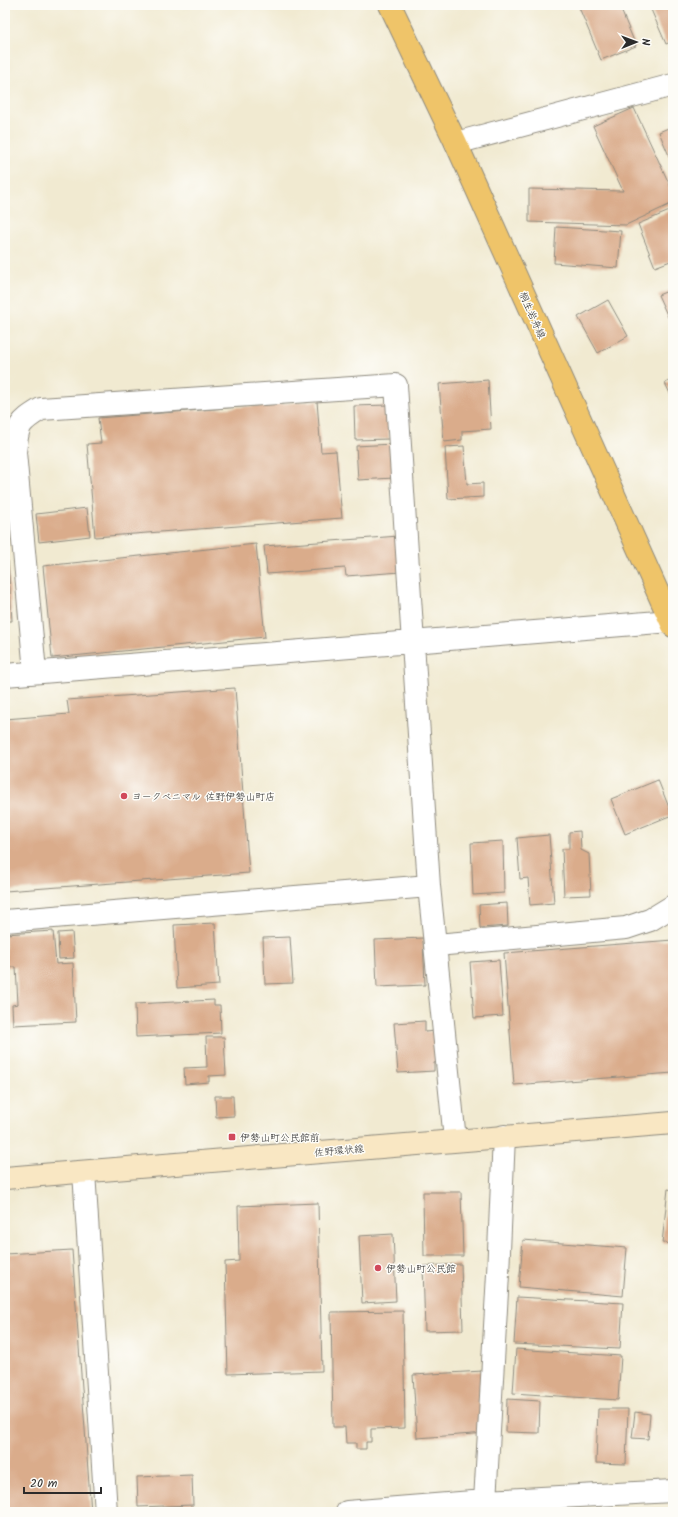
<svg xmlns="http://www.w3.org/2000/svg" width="678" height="1517" font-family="Kalam,'Klee One',sans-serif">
<rect width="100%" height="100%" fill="#fdfcf7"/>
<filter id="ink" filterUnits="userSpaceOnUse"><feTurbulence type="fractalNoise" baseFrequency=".025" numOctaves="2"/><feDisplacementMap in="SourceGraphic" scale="8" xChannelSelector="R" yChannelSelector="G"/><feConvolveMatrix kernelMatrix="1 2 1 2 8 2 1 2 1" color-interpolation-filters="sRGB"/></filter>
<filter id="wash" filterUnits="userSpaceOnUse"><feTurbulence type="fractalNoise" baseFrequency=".012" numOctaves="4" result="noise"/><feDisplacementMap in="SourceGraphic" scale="16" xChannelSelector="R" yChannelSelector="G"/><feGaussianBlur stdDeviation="0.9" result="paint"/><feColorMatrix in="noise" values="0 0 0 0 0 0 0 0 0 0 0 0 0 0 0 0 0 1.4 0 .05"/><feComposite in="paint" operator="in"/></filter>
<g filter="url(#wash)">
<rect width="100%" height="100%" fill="#f1ead1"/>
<g id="blocks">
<path fill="#daac8b" d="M578,5H619L636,46L601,60Z
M649,5H673V41L666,44Z
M634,108L673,192V203L626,225L529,222V189L623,191L593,126Z
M673,126V165L659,132Z
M672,210L673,260L655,267L638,224Z
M556,227L621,231L618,268L554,263Z
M673,289V328L658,295Z
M608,300L628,336L598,353L578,317Z
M673,379V400L665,383Z
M488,380L491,429L462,431V440L444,442L439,384Z
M317,401L321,452L336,451L342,518L95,537L87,444L101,443L98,418Z
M388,405L389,439L355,440L354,406Z
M393,444L394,478L358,480L356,446Z
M464,446L467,484L483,483V497L448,499L445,447Z
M87,508L90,536L39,542L36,514Z
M399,536L401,572L346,576L345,568L267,574L264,546Z
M256,544L265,637L52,658L43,566Z
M5,561H8L12,621H5Z
M235,688L249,873L5,891V719L69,714L67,700Z
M658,780L672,815L625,834L611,799Z
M580,831L581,850L589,854L591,895L564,896L562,849H569V832Z
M549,835L554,903L530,905L528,878L520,879L517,838Z
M503,841L504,893L473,895L471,843Z
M507,903L508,926L480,928L479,905Z
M215,923L219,985L177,988L174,925Z
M53,931L56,964L73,963L76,1022L13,1025L12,1005L18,1004L16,967H6L5,934Z
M72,932L74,958L59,959L58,933Z
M290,937L293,983L265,984L263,938Z
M423,938L425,985L377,987L375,940Z
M673,940V1073L514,1085L504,953Z
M499,960L503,1016L474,1018L470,962Z
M214,1000V1005H220L221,1033L136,1037L135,1004Z
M425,1021V1032L435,1031L437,1062L434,1063V1071L398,1073L394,1023Z
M206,1037H224L226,1075L209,1076V1082L185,1084L184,1068L207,1067Z
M215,1096H233L234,1116L216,1117Z
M668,1189L673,1190V1244L662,1243Z
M423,1192H461L463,1256H424Z
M318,1203L322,1371L228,1374L225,1262L239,1261L238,1206Z
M393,1234L396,1301L362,1303L359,1236Z
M523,1240L627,1248L623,1296L519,1287Z
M72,1250L91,1512H5V1254Z
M461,1264L463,1330L425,1331L423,1266Z
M517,1297L623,1303L620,1349L514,1344Z
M403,1311L405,1428L371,1429V1442H366V1449H356V1443H346L345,1427H333L331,1312Z
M516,1349L621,1356L618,1400L513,1393Z
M483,1371L487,1433L417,1438L413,1375Z
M507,1399L540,1401L539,1433L506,1432Z
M598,1409H628L626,1464L596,1463Z
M635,1412L650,1414L648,1439L632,1438Z
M192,1475L193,1505L138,1507L137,1477Z"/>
</g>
</g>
<g filter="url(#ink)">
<use href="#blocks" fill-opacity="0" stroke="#8e8a7e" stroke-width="1"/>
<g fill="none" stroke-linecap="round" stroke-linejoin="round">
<defs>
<path id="minor" d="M35,672L15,452C18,425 18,423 41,409L396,385L429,886L455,1140
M5,675L671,621
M5,921L429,886
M436,945L626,928L650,920L673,906
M84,1172L106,1512
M485,1501L498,1274L504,1136
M347,1512L485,1501L673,1491"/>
<path id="tertiary" d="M456,143L673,85"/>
<path id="secondary" d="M5,1178L673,1123"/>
<path id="primary" d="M390,5L456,143L673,626"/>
</defs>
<use href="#minor" stroke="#8e8a7e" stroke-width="24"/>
<use href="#tertiary" stroke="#8e8a7e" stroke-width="24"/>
<use href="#secondary" stroke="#8e8a7e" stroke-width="24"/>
<use href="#primary" stroke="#8e8a7e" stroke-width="24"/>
<use href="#minor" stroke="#fff" stroke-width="22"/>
<use href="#tertiary" stroke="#fff" stroke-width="22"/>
<use href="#secondary" stroke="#f9e7c3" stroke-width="22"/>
<use href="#primary" stroke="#efc469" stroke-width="22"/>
</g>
</g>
<g fill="#d1495b" stroke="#fdfcf7" stroke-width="1.5">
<circle cx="124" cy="796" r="4"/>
<rect x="228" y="1133" width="8" height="8" rx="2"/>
<circle cx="378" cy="1268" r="4"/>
</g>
<g text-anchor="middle" stroke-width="3" stroke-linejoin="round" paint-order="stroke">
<g font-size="10" fill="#2b2b2b" stroke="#fdfcf7">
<text transform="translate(533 315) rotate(66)" y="4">桐生岩舟線</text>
<text transform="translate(339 1150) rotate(-5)" y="4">佐野環状線</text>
</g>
<g font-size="10" fill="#2b2b2b" stroke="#fdfcf7" text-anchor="start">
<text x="132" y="800">ヨークベニマル 佐野伊勢山町店</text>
<text x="240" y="1141">伊勢山町公民館前</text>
<text x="386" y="1272">伊勢山町公民館</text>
</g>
</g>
<rect width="678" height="1517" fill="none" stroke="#fdfcf7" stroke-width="20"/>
<g transform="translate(636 42) rotate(89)" stroke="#fdfcf7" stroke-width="3" paint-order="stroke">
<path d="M0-3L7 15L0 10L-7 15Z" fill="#2b2b2b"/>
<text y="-6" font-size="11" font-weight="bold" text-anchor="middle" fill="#2b2b2b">N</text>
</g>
<path d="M24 1487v6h77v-6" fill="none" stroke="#2b2b2b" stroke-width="2"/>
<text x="30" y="1487" font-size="12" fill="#2b2b2b" stroke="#fdfcf7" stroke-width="3" paint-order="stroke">20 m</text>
</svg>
